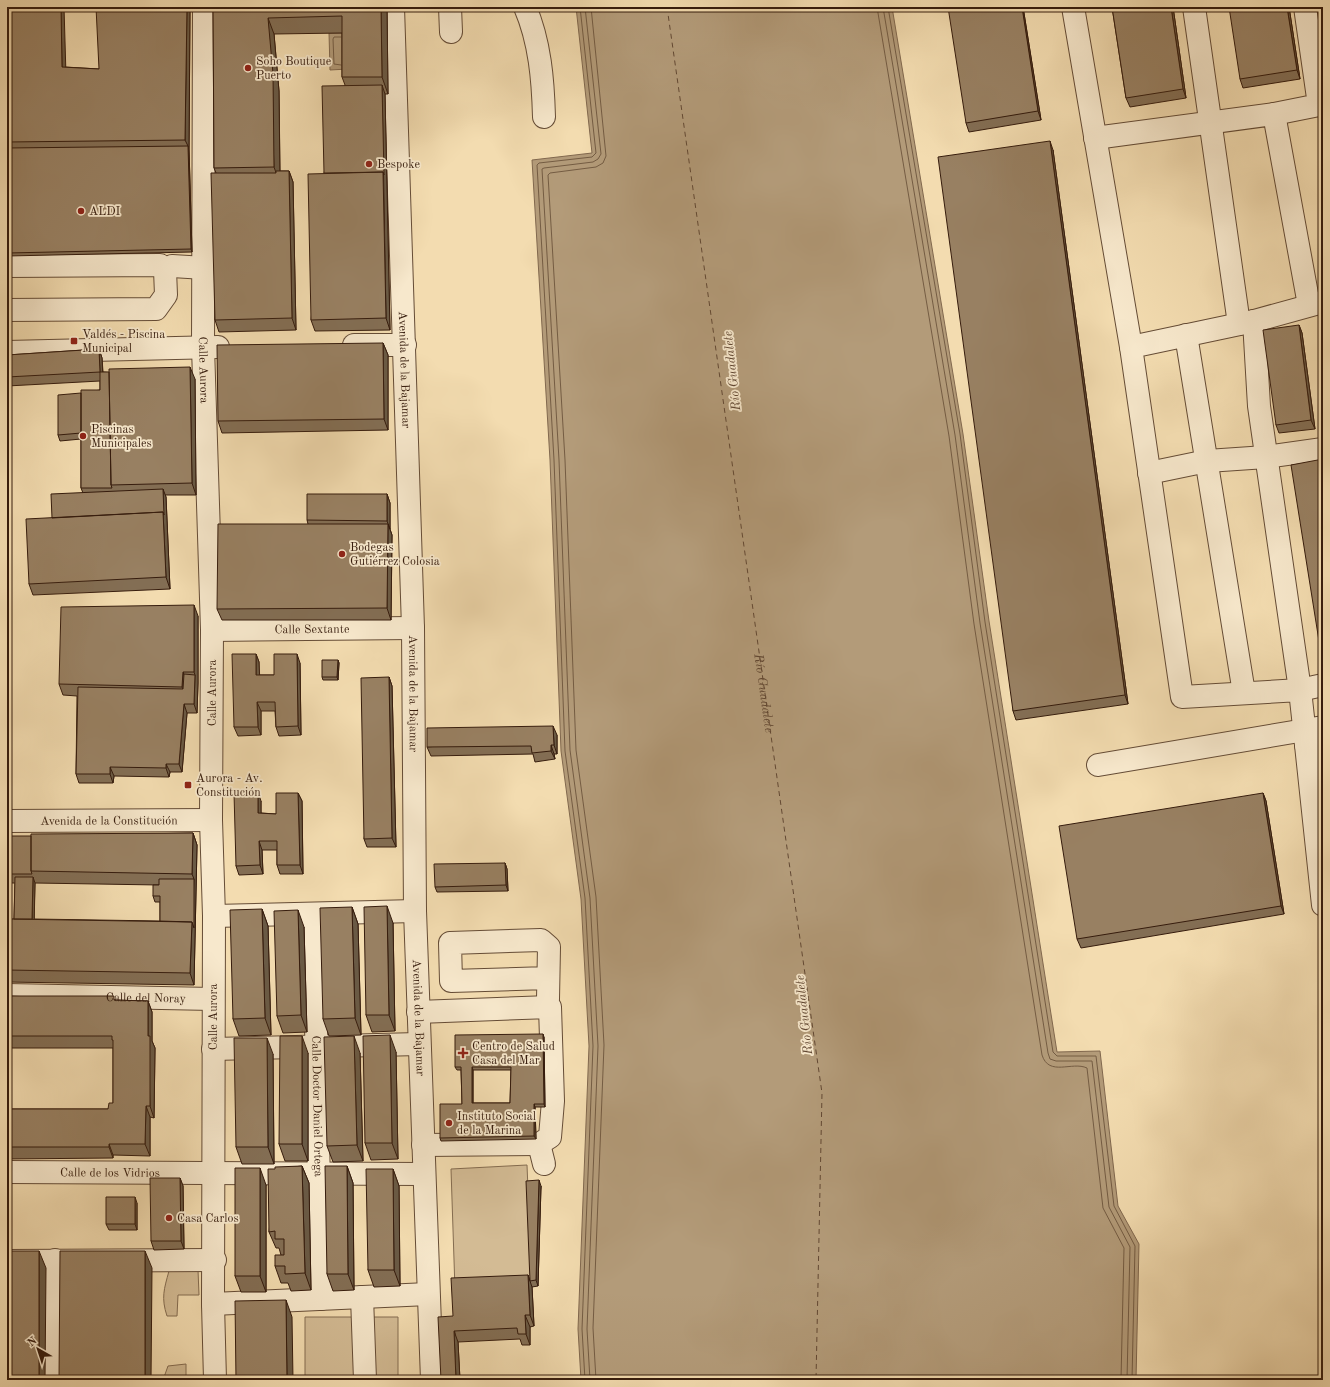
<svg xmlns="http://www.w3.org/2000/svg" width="1330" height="1387" font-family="'Old Standard TT',serif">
<rect width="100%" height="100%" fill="#f3dcb0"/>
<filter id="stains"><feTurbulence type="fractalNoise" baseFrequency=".005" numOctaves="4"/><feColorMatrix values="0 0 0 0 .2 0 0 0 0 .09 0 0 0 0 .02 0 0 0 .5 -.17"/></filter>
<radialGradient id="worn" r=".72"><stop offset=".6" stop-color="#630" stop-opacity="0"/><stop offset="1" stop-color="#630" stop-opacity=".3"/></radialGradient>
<path fill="#d3bb94" stroke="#846c50" d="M527,1165L532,1287L455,1290L451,1169Z
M198,1270L199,1295H178L177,1316H167C161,1298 164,1289 169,1271Z
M305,1317H398V1380H305Z
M186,1364V1380H163L168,1366Z"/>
<path fill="#b39b79" stroke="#81684e" d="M576,7H892L963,434L989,621L1057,1052L1100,1051L1118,1206L1139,1244L1136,1380H581L578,1329L589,1046L581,899L561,751L550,460L532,160L592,153Z
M329,33H347L348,69L330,70Z"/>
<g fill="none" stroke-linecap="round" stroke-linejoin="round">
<path stroke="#745c43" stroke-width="1" d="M580,7L596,153L592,157L539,163L537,165L554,460L565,751L585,898L593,1046L582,1329L585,1380
M585,7L601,154L598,159L593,162L544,168L542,169L559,460L570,750L590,898L598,1046L587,1329L590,1380
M591,7L606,156L603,163L596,167L550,173L548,175L565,460L576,750L596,897L604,1045L593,1328L596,1380
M877,7L949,436L974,624L1042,1055C1049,1077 1072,1061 1087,1068L1103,1208L1124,1248L1121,1380
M883,7L955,435L980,623L1048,1053L1050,1059L1056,1061H1092L1109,1207L1130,1247L1127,1380
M888,7L960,434L985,622L1053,1052L1057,1056H1096L1114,1206L1135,1246L1132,1380
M341,37H334L333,39L334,64L341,65"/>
<path stroke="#624833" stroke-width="1" stroke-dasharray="5 4" stroke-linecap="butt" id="s1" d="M667,7L822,1093L816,1380"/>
<defs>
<g id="minor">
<path id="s2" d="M204,7L203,347L212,630L211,820L214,916L213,1304L215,1380"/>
<path id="s3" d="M393,7L413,628L415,911L432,1380"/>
<path d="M450,7L451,32"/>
<path d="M525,7C540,42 543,80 544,117"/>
<path d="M1073,7L1131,347"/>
<path d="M1194,7L1239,324"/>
<path d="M1274,114L1319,105L1305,7"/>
<path d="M1095,138L1274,114L1309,305"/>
<path d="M7,266L160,265L165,270L166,295L156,309L7,310"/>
<path d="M165,270L172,266L205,268"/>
<path d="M1254,321L1259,406L1300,690L1323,685"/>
<path d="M1186,335L1244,693"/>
<path d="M354,345H405"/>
<path d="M7,352L218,347"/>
<path d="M1149,473L1207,461L1266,457L1323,449"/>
<path id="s4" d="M212,630L413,628"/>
<path d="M1320,742L1306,745L1323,905"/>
<path d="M1306,745L1300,690L1182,697L1131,347L1254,321L1323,302"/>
<path d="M1098,765L1323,727"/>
<path id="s5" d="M7,821L211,820"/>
<path id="s6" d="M314,914L321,1299"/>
<path d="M214,916L415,911"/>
<path id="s7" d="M7,995L213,999"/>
<path d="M544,1008L548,999L549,947L541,940L450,943L451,981L548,978"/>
<path d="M418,1012L550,1007L553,1101L550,1137L539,1144L423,1145"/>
<path d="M213,1049L419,1044"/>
<path d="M539,1144L544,1164"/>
<path id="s8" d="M7,1172L424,1174"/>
<path d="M7,1261L215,1260"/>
<path d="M362,1297L365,1380"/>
<path d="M213,1304L428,1294"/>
<path d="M55,1380V1260"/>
</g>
</defs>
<use href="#minor" stroke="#654c36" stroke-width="24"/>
<use href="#minor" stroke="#f7e8cc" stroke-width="22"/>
</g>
<path fill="#836e54" stroke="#361c0d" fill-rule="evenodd" d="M7,7L65,67L99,69L190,7L189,149L192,252L7,256Z
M213,7H387L388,94H385L390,330L315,331L311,320L324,173L345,85L342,77V33L274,34L279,91L280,171H289L293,182L296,330L219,332L215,320L216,173L214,168Z
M1023,7L1041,120L969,132L966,123Z
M1112,7H1173L1186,98L1130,107L1126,98Z
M1289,7L1300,79L1243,88L1240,79Z
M1053,150L1128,704L1016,720L1013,711Z
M1299,325L1302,333L1315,429L1279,433L1276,425Z
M383,343L388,355V430L222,433L218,421Z
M99,349L102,358L103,372L195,379L196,495H165L166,497L170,589L33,595L29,584L52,518L83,493L81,488V439L60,441L58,435L81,393L100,390V381L7,386V355Z
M387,494L390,503V529L392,535L391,620H222L217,609L308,524L307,520Z
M198,616V683L197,713H187L182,772H170L169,777L114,776L113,783H79L76,774L77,696L63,695L59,684Z
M256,654L259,662V675H274L300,663L301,735L279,736L276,727L275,711H261V735L238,736L234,727Z
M338,660L339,663L338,680H323L322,677Z
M389,677L392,686L396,847H367L364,839Z
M557,735V754H554L555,759L535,762L533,754L431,756L427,747Z
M298,793L302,801L303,874H280L277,865V850H262L263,874L239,875L236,866L261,801V813L276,814Z
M1263,793L1266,801L1284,914L1081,948L1077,939Z
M193,833L197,845L194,985L7,982V919H14L15,883H7V845H9L31,836ZM35,883L159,885L153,896L155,902H160V921L34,919Z
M505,863L507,869L508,891L437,892L435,887Z
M352,907L358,924L361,1035L329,1036L323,1019Z
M262,909L268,926L271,1035L239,1036L233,1019Z
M393,923L395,1031L372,1032L366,1015Z
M304,927L307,1032L283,1033L277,1016Z
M7,996L115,1000L148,1001L152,1012V1041L155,1048L154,1118L150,1117V1156L113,1155V1158L7,1159V1109H108L113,1103V1048H7Z
M544,1037L545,1107H535L536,1139L441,1141L440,1138L462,1104L461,1070H457L455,1067ZM473,1070H511L510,1103H473Z
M396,1052L398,1159L371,1160L365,1143Z
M308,1053V1161H285L279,1144Z
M360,1053L363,1161L333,1162L327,1146Z
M273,1054L274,1164H242L236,1147Z
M302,1166L309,1183L311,1290L291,1291L288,1283H281L275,1266L281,1255L279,1248H276L269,1232L275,1169Z
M347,1166L353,1183L354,1290L333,1291L327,1274Z
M393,1169L399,1186L400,1286L374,1287L368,1270Z
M180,1178L183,1186L184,1249L154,1250L151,1241Z
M266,1185V1292H241L235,1276Z
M541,1186L538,1286L532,1287L534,1326L530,1327V1345H522L520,1339L458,1342L460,1380L453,1316L528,1275L530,1281Z
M137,1203V1230H109L106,1224Z"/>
<path fill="#6a5a45" stroke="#361c0d" d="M61,7H64L66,76L62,67Z
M187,7H190L189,149L192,252L191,249L188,146L185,140Z
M381,7H387L388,94L382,77Z
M1022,7H1023L1041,120L1038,111Z
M1171,7H1173L1186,98L1183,89Z
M1287,7H1289L1300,79L1297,70Z
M268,18L274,34L279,91L280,184L274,167Z
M382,85L385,94L390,330L386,318Z
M1050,141L1053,150L1128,704L1125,695Z
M289,171L293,182L296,330L292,318Z
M1299,325L1302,333L1315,429L1311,420Z
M383,343L388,355V430L384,419Z
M99,349L102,358L103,380L100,372Z
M190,367L195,379L196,495L192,483Z
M163,489L166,497L170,589L166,577L163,512Z
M387,494L390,503V529L387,521Z
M388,524L392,535L391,620L387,608Z
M194,605L198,616V683L197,713L194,704L195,675L194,672Z
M256,654L259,662L260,684L256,675Z
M297,654L300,663L301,735L298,726Z
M338,660L339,663L338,680L337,677Z
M183,672L187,683V698L182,687Z
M389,677L392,686L396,847L392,838Z
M257,702L261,711V735L258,727Z
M184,704L187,713L182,772L179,764Z
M553,726L557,735V754L554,745Z
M551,745L554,754L555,759L551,751Z
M166,764L170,772L169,777L166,768Z
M110,767L114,776L113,783L110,774Z
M258,792L261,801V822L258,813Z
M298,793L302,801L303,874L300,865Z
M1263,793L1266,801L1284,914L1281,906Z
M193,833L197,845L194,985L190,973L192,922L194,879L192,874Z
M259,841L262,850L263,874L260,865Z
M505,863L507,869L508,891L506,885Z
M33,877L35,883L34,931L32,925Z
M387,906L393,923L395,1031L389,1015Z
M352,907L358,924L361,1035L355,1018Z
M262,909L268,926L271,1035L265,1018Z
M298,910L304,927L307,1032L301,1015Z
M148,1001L152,1012V1041L155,1048L154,1118L150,1106L148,1036Z
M543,1034L544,1037L545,1107L544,1104Z
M390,1035L396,1052L398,1159L392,1143Z
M302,1036L308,1053V1161L302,1144Z
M354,1036L360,1053L363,1161L357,1145Z
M267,1038L273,1054L274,1164L268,1147Z
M472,1067L473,1070V1106L472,1103Z
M534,1104L535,1107L536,1139L534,1136Z
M146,1106L150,1117V1156L145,1144Z
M109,1144L113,1155V1158L109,1147Z
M302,1166L309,1183L311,1290L305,1273Z
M347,1166L353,1183L354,1290L348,1274Z
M260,1168L266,1185V1292L260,1276Z
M393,1169L399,1186L400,1286L394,1270Z
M180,1178L183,1186L184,1249L181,1241Z
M539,1180L541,1186L538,1286L536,1280Z
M135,1197L137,1203V1230L135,1224Z
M39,1251L46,1268L45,1380H39Z
M145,1251L152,1268L151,1380H145Z
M528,1275L532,1287L534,1326L530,1315Z
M286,1300L292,1317L293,1380H287Z
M525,1315L530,1327V1345L526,1334Z
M454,1331L458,1342L460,1380H456Z"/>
<path fill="#988062" stroke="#361c0d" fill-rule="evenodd" d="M7,7H61L62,67L99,69L96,7H187L185,140L7,142Z
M213,7H381L382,77H342V16L268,18L273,74L274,167L214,168Z
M948,7H1022L1038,111L966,123Z
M1112,7H1171L1183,89L1126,98Z
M1229,7H1287L1297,70L1240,79Z
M382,85L384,175L383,172L324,173L322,86Z
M1050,141L1125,695L1013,711L938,157Z
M188,146L191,249L7,253V148Z
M276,171H289L292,318L215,320L211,173H276Z
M383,172L386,318L311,320L308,174Z
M1299,325L1311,420L1276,425L1263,330Z
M383,343L384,419L218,421L217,345Z
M99,349L100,372H109L111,485L112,488H81V390H100V372L7,377V355Z
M190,367L192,483L111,485L109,369Z
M81,393V433L58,435V395Z
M1323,459V660H1322L1291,465Z
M163,489L164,515L163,512L52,518L51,494Z
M307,494H387V521L307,520Z
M163,512L166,577L29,584L26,519Z
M218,524H388L387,608L217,609Z
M194,605V672H183L182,687L59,684L61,607Z
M232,654H256V675H274V654H297L298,726L276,727L275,702H257L258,727H234Z
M322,660H338L337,677H322Z
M184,674L195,675L194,704H184L179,764H166V768L110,767V774H76L78,687L183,689Z
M389,677L392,838L364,839L361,678Z
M553,726L554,745H551V751L532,753L531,746L427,747V728Z
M258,792V813L276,814V793H298L300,865H277V841H259L260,865L236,866L234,793Z
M1263,793L1281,906L1077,939L1059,826Z
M193,833L192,874L31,871V834Z
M9,836H31V871L32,874H7V845H9Z
M505,863L506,885L435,887L434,864Z
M15,877H33L32,919H14Z
M159,879H194V928L192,922L160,921V896H153V885H159Z
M387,906L389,1015H366L364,907Z
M352,907L355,1018L323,1019L320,908Z
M262,909L265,1018L233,1019L230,910Z
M298,910L301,1015L277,1016L274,911Z
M7,919L192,922L190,973L7,970Z
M7,996H114V1000L148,1001V1036H150V1106H146L145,1144H109V1147H7V1109H108L109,1103H113V1040H112V1036H7Z
M543,1034L544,1104H534V1136L440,1138V1104H462L461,1067H455V1035ZM472,1067H511L510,1103H472Z
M390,1035L392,1143H365L363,1036Z
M280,1036H302V1144H279Z
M354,1036L357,1145L327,1146L324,1037Z
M234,1038H267L268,1147H236Z
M302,1166L305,1273L285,1274V1266H275V1255H284V1239H275V1231L269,1232L268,1169H275V1167Z
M325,1166H347L348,1274H327Z
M235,1168H260V1276H235Z
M366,1169H393L394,1270H368Z
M150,1178H180L181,1241H151Z
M539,1180L536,1280L530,1281L526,1181Z
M106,1197H135V1224H106Z
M7,1251H39V1380H7Z
M60,1251H145V1380H59Z
M528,1275L530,1315H525L526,1334H518L517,1328L454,1331L456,1380H441L438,1317L453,1316L451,1278Z
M286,1300L287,1380H236L235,1301Z"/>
<g fill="#8f2418" stroke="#f7e8cc" stroke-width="1.5">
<circle cx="248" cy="68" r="4"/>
<circle cx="369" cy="164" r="4"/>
<circle cx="81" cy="211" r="4"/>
<rect x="70" y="337" width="8" height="8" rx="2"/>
<circle cx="83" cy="436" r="4"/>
<circle cx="342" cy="554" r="4"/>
<rect x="184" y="781" width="8" height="8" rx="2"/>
<path d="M461 1047h4v4h4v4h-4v4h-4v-4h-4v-4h4z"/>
<circle cx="449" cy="1123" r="4"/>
<circle cx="169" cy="1218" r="4"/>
</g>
<g text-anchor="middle" stroke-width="3.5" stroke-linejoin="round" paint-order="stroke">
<g font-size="12" fill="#361c0d" stroke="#f7e8cc" text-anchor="start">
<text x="256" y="65">Soho Boutique<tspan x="256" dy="14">Puerto</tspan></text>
<text x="377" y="168">Bespoke</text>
<text x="89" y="215">ALDI</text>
<text x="82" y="338">Valdés - Piscina<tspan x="82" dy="14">Municipal</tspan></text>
<text x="91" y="433">Piscinas<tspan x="91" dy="14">Municipales</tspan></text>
<text x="350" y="551">Bodegas<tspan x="350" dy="14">Gutiérrez Colosia</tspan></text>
<text x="196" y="782">Aurora - Av.<tspan x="196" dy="14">Constitución</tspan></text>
<text x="472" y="1050">Centro de Salud<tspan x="472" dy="14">Casa del Mar</tspan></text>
<text x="457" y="1120">Instituto Social<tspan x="457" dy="14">de la Marina</tspan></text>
<text x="177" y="1222">Casa Carlos</text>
</g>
<g font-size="12" fill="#361c0d" stroke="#f7e8cc">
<text dy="4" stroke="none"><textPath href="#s2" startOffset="363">Calle Aurora</textPath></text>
<text dy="4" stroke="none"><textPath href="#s3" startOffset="363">Avenida de la Bajamar</textPath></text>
<text dy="4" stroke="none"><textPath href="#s4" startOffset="100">Calle Sextante</textPath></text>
<text transform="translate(212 693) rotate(-90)" y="4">Calle Aurora</text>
<text dy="4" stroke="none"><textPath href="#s3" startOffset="687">Avenida de la Bajamar</textPath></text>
<text dy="4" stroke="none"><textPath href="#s5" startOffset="102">Avenida de la Constitución</textPath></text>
<text dy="4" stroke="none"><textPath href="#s7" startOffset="139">Calle del Noray</textPath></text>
<text transform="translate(213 1017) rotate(-90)" y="4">Calle Aurora</text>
<text dy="4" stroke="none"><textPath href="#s3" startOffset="1011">Avenida de la Bajamar</textPath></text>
<text dy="4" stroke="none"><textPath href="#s6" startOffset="192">Calle Doctor Daniel Ortega</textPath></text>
<text dy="4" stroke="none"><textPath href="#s8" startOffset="103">Calle de los Vidrios</textPath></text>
</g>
<g font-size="13" font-style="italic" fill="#624833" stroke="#f7e8cc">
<text transform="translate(731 371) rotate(-96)" y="5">Río Guadalete</text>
<text dy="5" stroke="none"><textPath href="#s1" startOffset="693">Río Guadalete</textPath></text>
<text transform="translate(803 1015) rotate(-96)" y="5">Río Guadalete</text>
</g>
</g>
<rect width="1330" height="1387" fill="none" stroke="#f3dcb0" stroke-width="24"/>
<rect x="8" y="8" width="1314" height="1371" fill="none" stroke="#361c0d" stroke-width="2"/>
<rect x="12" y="12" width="1306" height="1363" fill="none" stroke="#361c0d"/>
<g transform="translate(38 1349) rotate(321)" stroke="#f7e8cc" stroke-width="3" paint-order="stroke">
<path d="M0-3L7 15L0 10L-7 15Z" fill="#361c0d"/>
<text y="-6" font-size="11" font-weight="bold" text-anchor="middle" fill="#361c0d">N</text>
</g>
<rect width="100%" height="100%" filter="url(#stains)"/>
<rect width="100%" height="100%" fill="url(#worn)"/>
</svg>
